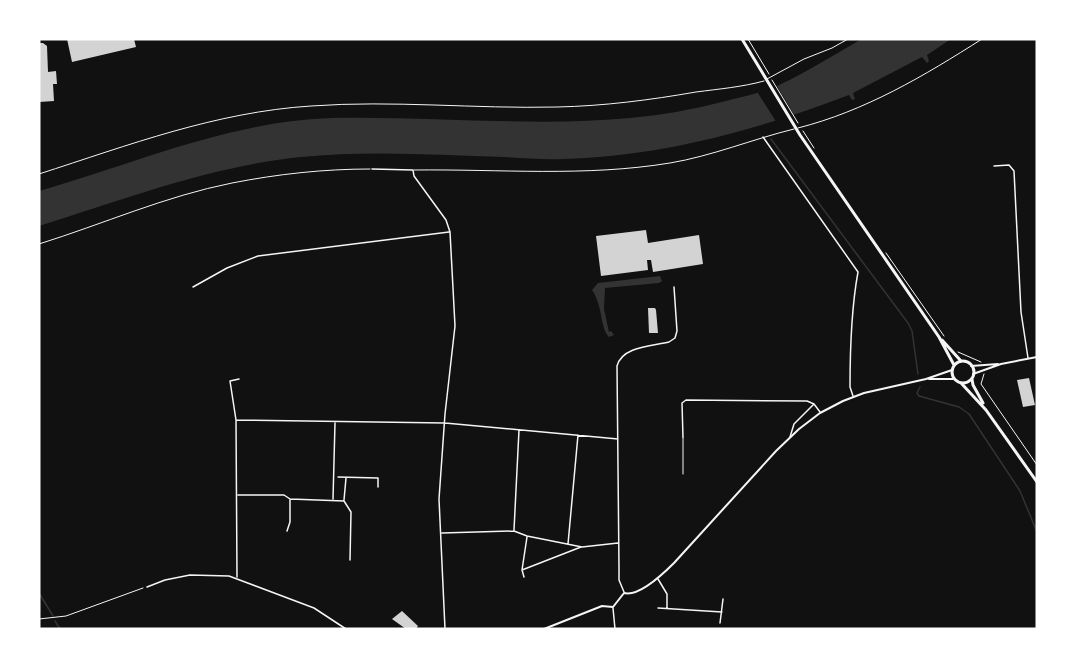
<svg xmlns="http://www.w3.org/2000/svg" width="1076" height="668" font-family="Roboto,sans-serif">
<rect width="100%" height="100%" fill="#111"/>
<path fill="#333" d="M862,39H951L927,55L929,61L927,63L922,57L853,93L855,99L852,100L849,95C757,130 663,156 563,159C544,160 524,158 504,157C437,155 369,150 301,157C211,166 125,199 39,226V191C137,163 230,121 333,118C463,115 594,136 722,102C741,97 761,93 779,85C807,72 835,54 862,39Z
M660,276L662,281L659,283L605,288L604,309L609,332L611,331L614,335L609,337C600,328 603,306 592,290L598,283Z"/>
<path fill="#111" d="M775,83L796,118L777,123L756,90Z"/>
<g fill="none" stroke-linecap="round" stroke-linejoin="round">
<path stroke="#333" stroke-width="1.5" d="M771,139L908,323L912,331L918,374
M920,387L917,393L919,396L959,407L969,414L1020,491L1037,532
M39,593L53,616
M55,621L60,629"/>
</g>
<path fill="#d3d3d3" d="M67,39H134L136,47L72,62Z
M39,43H43L47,46L48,72L56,71L57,84H53L54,101L39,102Z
M646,230L648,243L699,235L703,264L653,272L651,260H647L648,270L601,276L596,236Z
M648,308H655L656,310L658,333H649Z
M1029,378L1035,405L1023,407L1017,380Z
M402,611L418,626L416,629H406L392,619Z"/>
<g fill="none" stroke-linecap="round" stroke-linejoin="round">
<path stroke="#f5f5f5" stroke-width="1" d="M748,39L769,74
M772,80L798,123
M803,131L814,148
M886,253L944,336
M958,352L981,362
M984,374L981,384L1037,465
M39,619L66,616L143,588"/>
<path stroke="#f5f5f5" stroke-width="1" d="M767,79L804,59L832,48L848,39
M798,128C865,111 924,76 982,39
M414,170C500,169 585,177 670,163C712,156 753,139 794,129
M39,174C129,145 216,112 311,106C393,100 475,109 557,107C604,106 650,100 696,92C719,89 742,87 764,81
M39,244C103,224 166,196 232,183C278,174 324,169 370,169
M683,474V439"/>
<path stroke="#f5f5f5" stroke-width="1.5" d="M763,137L858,272C851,310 850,348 850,387L853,396
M994,166L1009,165L1014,171L1021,312L1028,358
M372,169L413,170L414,176L446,220L450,232L455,326L445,414L439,499L445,629
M193,287L227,268L258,256L449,232
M236,420L445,423L618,439
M790,437L794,424L813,405
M683,438L682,403L686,400L807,401L814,404L820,412
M338,477L378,478V487
M238,495H284L290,499L344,501L351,512L350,560
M333,499L335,423
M344,500L346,478
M514,530L519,430
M287,531L290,522V500
M442,533L514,531L527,536L582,547L618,543
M568,544L578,435
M522,570L581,547
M237,577L236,420L230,381L239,379
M524,577L522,570L527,537
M658,579L667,594V608
M147,587L165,580L190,575L229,576L314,608L346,629
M624,592L619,580V568L617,366C622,346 653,346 669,342L675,338L677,331L674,287
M613,608L615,629
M658,608L722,612
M720,623L723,599"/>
<path stroke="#f5f5f5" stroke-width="2" d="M971,366L998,364
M973,374L1001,364L1037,357
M929,379H954
M544,629L602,606L613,607L624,593C639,597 664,573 674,563L776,451L799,429L820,413L843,401L864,393L926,379L952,370"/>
<path stroke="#f5f5f5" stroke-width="3" d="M742,39L800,135L939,337L954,365
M942,340L961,361
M952 372a11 11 0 1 1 22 0a11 11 0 1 1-22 0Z
M972,379L973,385L983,403
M961,383L986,410L1037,482"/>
</g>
<rect width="1076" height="668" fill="none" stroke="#ffffff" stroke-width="81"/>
</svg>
